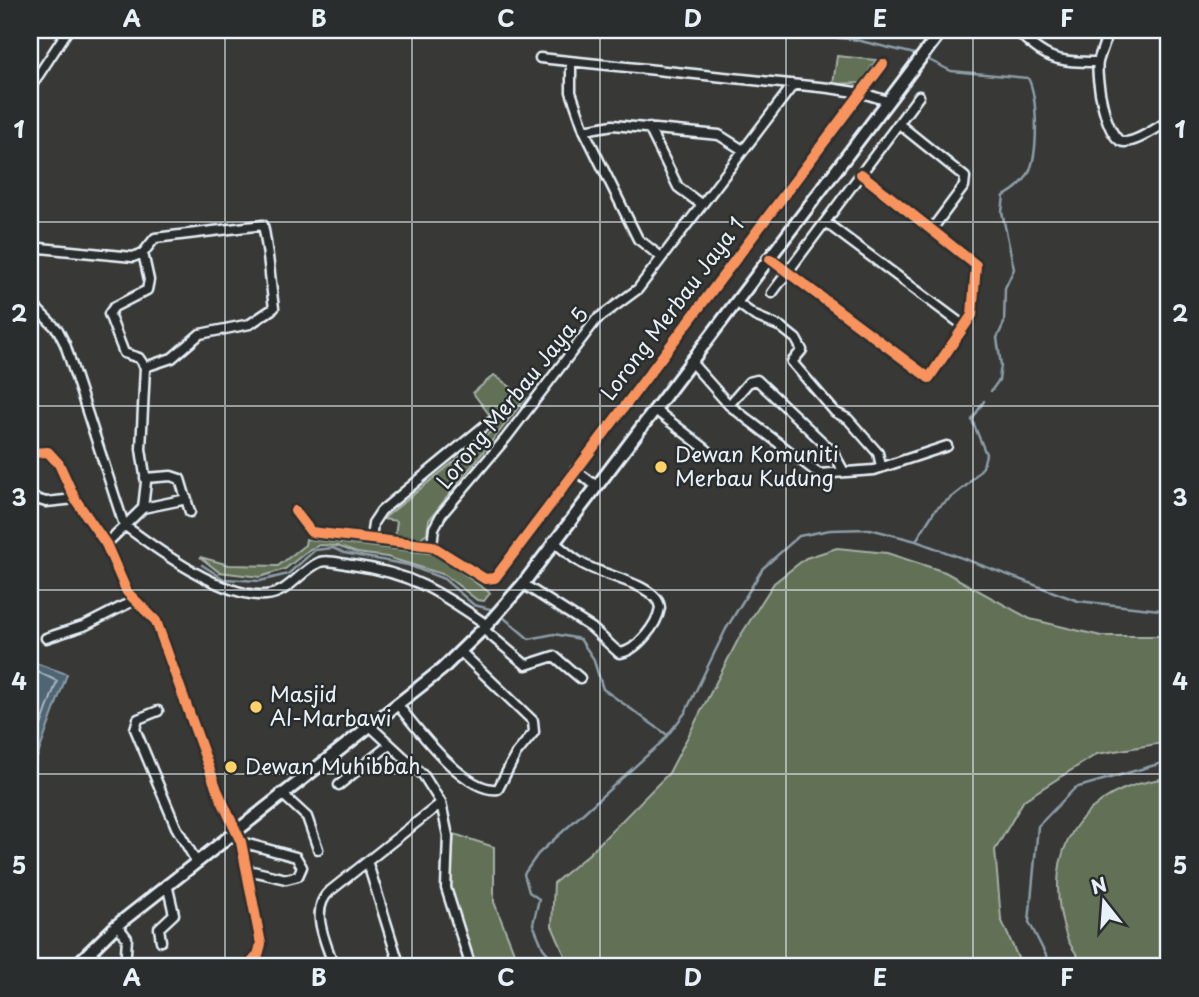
<svg xmlns="http://www.w3.org/2000/svg" width="1199" height="997" font-family="'Playpen Sans',sans-serif">
<rect width="100%" height="100%" fill="#383936"/>
<filter id="ink" filterUnits="userSpaceOnUse"><feTurbulence type="fractalNoise" baseFrequency=".0143" numOctaves="2"/><feDisplacementMap in="SourceGraphic" scale="14" xChannelSelector="R" yChannelSelector="G"/><feConvolveMatrix kernelMatrix="1 2 1 2 8 2 1 2 1" color-interpolation-filters="sRGB"/></filter>
<g filter="url(#ink)">
<path fill="#626f56" stroke="#a5b0a7" stroke-width="2" d="M837,56L876,60L861,83L833,84Z
M494,375L526,398L429,520L427,533L419,539L395,536L397,521L383,519L498,426L473,393Z
M306,539L436,554L490,593L484,601L477,600L445,575L387,557L357,553L337,546L320,545L310,549L285,569L260,577L219,572L200,557L229,565L278,566L305,545Z
M837,548L887,553L945,572L1030,619L1101,636H1169V742L1097,754L1024,800L995,850L1001,919L1022,967H570L552,926L554,883L590,853L669,773L739,638L774,583L806,558Z
M1169,778V967H1086C1079,957 1069,946 1066,935C1039,850 1082,787 1169,778Z
M454,834L494,847V902L520,967H476L450,888Z"/>
<path fill="#4f6573" stroke="#8c9da8" stroke-width="2" d="M30,661L67,674L30,777Z"/>
<g fill="none" stroke-linecap="round" stroke-linejoin="round">
<path stroke="#abb9c3" stroke-width="2" d="M30,668L57,681L30,756"/>
<path stroke="#8c9da8" stroke-width="2.5" d="M746,30L852,39L919,55
M925,58L951,71L1028,78C1038,97 1039,155 1028,174C1023,184 1013,191 1004,196L1002,212L1014,269L1005,288L1004,323L997,338L1001,365L999,380L991,391
M917,539L935,510L967,485L983,467L986,454L972,420L984,401
M202,565L224,579L260,581L288,574L315,550L333,548L344,553L408,565L444,579L474,605L494,610
M503,617L529,639L554,634L580,639L593,658L603,689L666,734
M559,967L543,948L533,924L539,899L529,892L524,874L538,854L663,741L685,713L726,629L763,568L799,536L830,530L870,529L916,541L1078,601L1169,611
M1052,967L1029,922L1038,826L1075,788L1169,761"/>
<defs>
<path id="street" d="M1016,30C1045,60 1057,62 1098,62
M1108,30C1106,41 1101,51 1098,62C1095,77 1106,141 1124,142C1138,142 1157,127 1169,121
M540,58L829,88L862,93L888,101
M571,62V92L584,130L638,239L661,257
M30,88L68,30
M899,124L965,177L964,186L932,229
M649,128L678,187L702,205
M584,130L613,125L719,135L743,150
M825,222L964,326
M30,247L133,257L143,253L155,238L263,225C269,253 270,280 274,308L250,324L200,334L172,358L145,367
M770,259L929,378L972,315L976,265L861,174
M772,293L919,96
M30,302L58,330L65,344L124,525C159,551 223,598 266,595C288,594 301,570 320,562C329,559 343,564 352,565C412,573 439,592 487,625
M736,302L755,316L781,327L796,339L802,350L792,362L835,412L848,419L878,453L881,466
M690,361L729,405L819,474L874,470L947,446
M729,405L749,382L757,380L833,452L844,472
M654,409L707,450
M30,453L48,452L59,464L75,499L106,544L127,592L156,621L217,790L241,842L261,944L258,955L248,967
M575,470L595,485
M145,478L171,476L180,479L190,512
M33,498L46,502L75,499
M143,508L187,499
M295,511L311,532L432,546L485,579L495,578L883,64
M371,539L373,523L381,511L489,422
M106,544L143,508L146,482L141,449L145,367L139,358L124,353L109,314L114,307L147,290L149,280L143,253
M432,546L434,528L441,515L506,438L596,320L638,289L793,85
M523,584L592,628L619,653C636,652 657,625 660,608C659,585 603,576 583,564C572,558 563,549 553,541
M483,629L526,665L554,656L580,678
M46,638L86,625L133,601
M397,704C417,728 464,793 498,789L516,754L534,732L533,721L461,652
M158,711L138,719L135,729L176,827L196,861
M369,725L424,776L441,803L448,836L446,888L471,967
M339,785L389,745
M281,793L307,817L318,849
M241,842L296,857L302,867L298,876L286,879L248,870
M368,864L400,967
M117,925L127,938L125,967
M161,941L159,928L174,914L167,884
M89,951L106,967
M334,967C327,944 308,910 330,891L441,803"/>
<path id="secondary" d="M74,967L117,925L441,670L487,625L523,584L942,30"/>
</defs>
<use href="#street" stroke="#e8f1f8" stroke-width="13"/>
<use href="#secondary" stroke="#e8f1f8" stroke-width="16"/>
<use href="#street" stroke="#2a2d2e" stroke-width="8"/>
<use href="#secondary" stroke="#2a2d2e" stroke-width="10"/>
<defs>
<path id="cycleway" d="M770,259L929,378L972,315L976,265L861,174
M30,453L48,452L59,464L75,499L106,544L127,592L156,621L217,790L241,842L261,944L258,955L248,967
M295,511L311,532L432,546L485,579L495,578L883,64"/>
</defs>
<use href="#cycleway" stroke="#2a2d2e" stroke-width="15"/>
<use href="#cycleway" stroke="#f8935d" stroke-width="10"/>
</g>
</g>
<path fill="none" stroke="#e8f1f8" stroke-width="2" stroke-opacity="0.55" d="M225,30V967M412,30V967M600,30V967M786,30V967M973,30V967M30,222H1169M30,406H1169M30,590H1169M30,774H1169"/>
<g fill="#ffd166" stroke="#2a2d2e" stroke-width="2.5">
<circle cx="661" cy="467" r="7"/>
<circle cx="256" cy="707" r="7"/>
<circle cx="231" cy="767" r="7"/>
</g>
<g text-anchor="middle" stroke-width="5" stroke-linejoin="round" paint-order="stroke">
<g font-size="21" fill="#e8f1f8" stroke="#2a2d2e">
<text transform="translate(673 309) rotate(-53)" y="7">Lorong Merbau Jaya 1</text>
<text transform="translate(513 398) rotate(-51)" y="7">Lorong Merbau Jaya 5</text>
</g>
<g font-size="21" fill="#e8f1f8" stroke="#2a2d2e" text-anchor="start">
<text x="675" y="462">Dewan Komuniti<tspan x="675" dy="24">Merbau Kudung</tspan></text>
<text x="270" y="702">Masjid<tspan x="270" dy="24">Al-Marbawi</tspan></text>
<text x="245" y="774">Dewan Muhibbah</text>
</g>
</g>
<rect width="1199" height="997" fill="none" stroke="#2a2d2e" stroke-width="77"/>
<g transform="translate(1104 902) rotate(343)" stroke="#2a2d2e" stroke-width="5" paint-order="stroke">
<path d="M0-5L12 26L0 18L-12 26Z" fill="#e8f1f8"/>
<text y="-10" font-size="19" font-weight="bold" text-anchor="middle" fill="#e8f1f8">N</text>
</g>
<rect x="38" y="38" width="1122" height="920" fill="none" stroke="#e8f1f8" stroke-width="2.5"/>
<g font-size="23" text-anchor="middle" font-weight="bold" fill="#e8f1f8">
<text x="132" y="27">A</text>
<text x="319" y="27">B</text>
<text x="506" y="27">C</text>
<text x="693" y="27">D</text>
<text x="880" y="27">E</text>
<text x="1067" y="27">F</text>
<text x="19" y="138">1</text>
<text x="1180" y="138">1</text>
<text x="19" y="322">2</text>
<text x="1180" y="322">2</text>
<text x="19" y="506">3</text>
<text x="1180" y="506">3</text>
<text x="19" y="690">4</text>
<text x="1180" y="690">4</text>
<text x="19" y="874">5</text>
<text x="1180" y="874">5</text>
<text x="132" y="986">A</text>
<text x="319" y="986">B</text>
<text x="506" y="986">C</text>
<text x="693" y="986">D</text>
<text x="880" y="986">E</text>
<text x="1067" y="986">F</text>
</g>
</svg>
